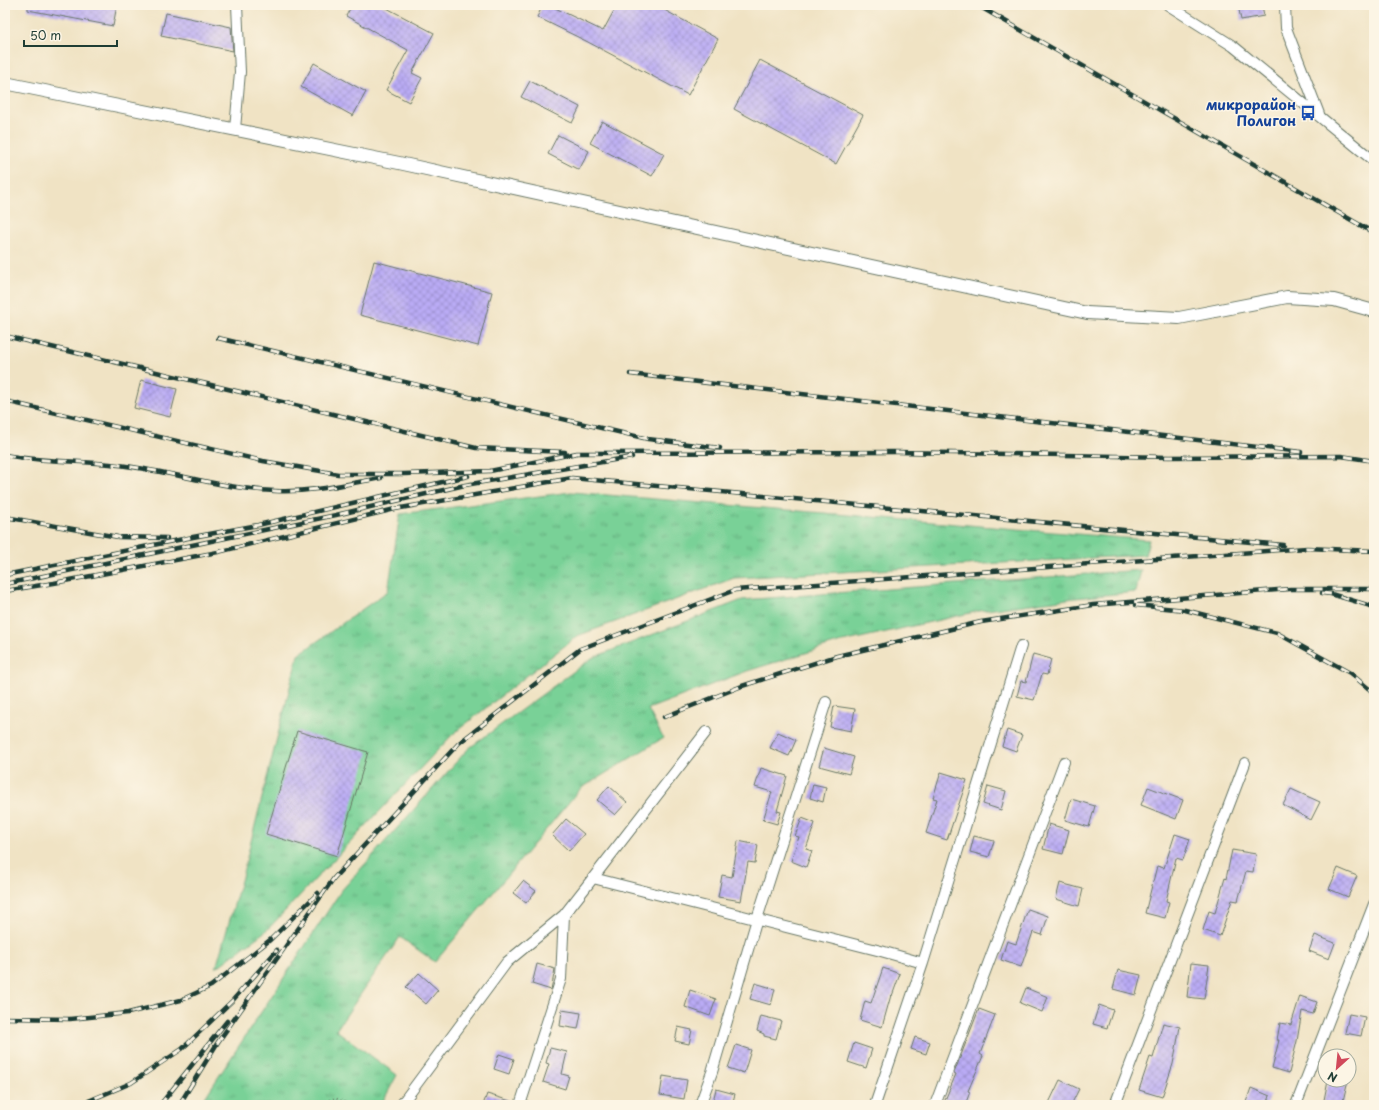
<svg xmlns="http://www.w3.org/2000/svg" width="1379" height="1110" font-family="'Playpen Sans',sans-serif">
<defs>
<pattern id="grass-tufts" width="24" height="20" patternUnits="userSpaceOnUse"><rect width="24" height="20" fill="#79d197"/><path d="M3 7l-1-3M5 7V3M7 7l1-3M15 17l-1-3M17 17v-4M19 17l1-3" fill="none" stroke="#63ab7c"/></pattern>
<pattern id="building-cross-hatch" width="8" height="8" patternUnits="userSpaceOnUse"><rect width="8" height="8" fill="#baabf5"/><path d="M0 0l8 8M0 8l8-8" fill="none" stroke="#978cc7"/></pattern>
</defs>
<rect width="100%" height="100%" fill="#fcf5e5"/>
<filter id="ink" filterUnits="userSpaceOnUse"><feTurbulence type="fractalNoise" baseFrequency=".025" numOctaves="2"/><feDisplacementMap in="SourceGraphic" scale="8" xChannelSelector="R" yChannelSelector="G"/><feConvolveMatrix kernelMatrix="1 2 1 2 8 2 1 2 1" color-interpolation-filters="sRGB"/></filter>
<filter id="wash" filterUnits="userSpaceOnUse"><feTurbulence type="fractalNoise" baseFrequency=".012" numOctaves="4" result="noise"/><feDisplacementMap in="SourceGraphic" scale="16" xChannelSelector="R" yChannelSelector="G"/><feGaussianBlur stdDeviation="0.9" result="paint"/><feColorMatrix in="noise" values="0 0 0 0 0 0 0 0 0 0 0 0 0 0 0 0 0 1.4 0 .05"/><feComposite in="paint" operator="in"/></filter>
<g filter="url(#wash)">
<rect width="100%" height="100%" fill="#f0e3c4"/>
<path fill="url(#grass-tufts)" stroke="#4c8766" d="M571,492L1149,540L1145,555L734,578L577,636L453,734L267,930L216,968L242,877L298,655L388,591L400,514Z
M1141,570L1136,592L1075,598L979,611L838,643L747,671L648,709L663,738L580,789L435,962L400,937L336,1030L397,1075L381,1105H200L341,891L468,749L592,658L742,600Z"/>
<g id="blocks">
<path fill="url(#building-cross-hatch)" d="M28,5H117L113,26L28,10Z
M352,5H381L434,33L412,73L422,78L409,102L386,90L408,50L346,16Z
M543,5H549L603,31L617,5H655L718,39L688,95L586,41L537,17Z
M1238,5H1262L1264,16L1241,20Z
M166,13L231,27L233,51L161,36Z
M760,60L863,115L836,164L734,109Z
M314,63L366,92L353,116L301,87Z
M530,81L580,107L572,123L521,97Z
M602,121L664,154L652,176L590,143Z
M558,135L589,151L579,170L548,154Z
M374,261L492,292L478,346L360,315Z
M141,380L177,389L170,417L134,408Z
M1033,654L1051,659L1047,675L1042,674L1034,700L1017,696L1021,681L1026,682Z
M834,706L855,709L851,731L830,727Z
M1007,730L1022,735L1016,751L1002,746Z
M297,731L368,752L337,856L266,834Z
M778,732L796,740L789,756L770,748Z
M824,748L854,757L849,774L819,766Z
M761,768L787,776L777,811L781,812L777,824L763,820L772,792L755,787Z
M941,772L967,780L947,840L926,833L937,799L933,798Z
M813,784L826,787L823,802L810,798Z
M609,786L627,802L615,815L597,800Z
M988,786L1006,791L1001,810L983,804Z
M1148,787L1183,800L1176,819L1141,805Z
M1291,789L1320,802L1311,820L1283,805Z
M1071,799L1095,806L1089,827L1065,820Z
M802,818L815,823L806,849L812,851L806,867L791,861L799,837L795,836Z
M566,819L584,834L569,851L552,835Z
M1049,824L1069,830L1063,854L1043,849Z
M1175,834L1190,839L1183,860L1176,858L1166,901L1169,902L1165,918L1145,913L1157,866L1164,868Z
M974,836L994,841L989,857L970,852Z
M738,841L758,845L755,863L748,862L741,901L718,897L722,875L732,877Z
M1232,850L1256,854L1253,872L1246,871L1238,901L1232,900L1220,936L1203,930L1209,911L1215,913L1225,878L1226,879Z
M1338,868L1357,876L1348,897L1329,889Z
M523,881L536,891L526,903L513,893Z
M1060,883L1083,889L1079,906L1056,899Z
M1028,909L1048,916L1042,935L1033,932L1021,967L1001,960L1007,941L1016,944Z
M1315,935L1335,943L1329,959L1309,951Z
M1191,963L1209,965L1204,999L1187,997Z
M537,964L555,969L551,990L532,984Z
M883,968L900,974L892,996L891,995L882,1027L860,1020L865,1001L871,1003Z
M1118,970L1141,975L1136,995L1113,989Z
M419,973L438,990L426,1004L406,987Z
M755,983L775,989L771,1005L750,999Z
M1026,988L1048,997L1042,1012L1020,1003Z
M690,990L716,999L710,1016L685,1007Z
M1300,996L1317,1002L1313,1014L1302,1011L1297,1041L1289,1073L1272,1068L1279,1040H1277L1280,1023L1291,1025Z
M1099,1005L1113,1010L1107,1028L1093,1024Z
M979,1009L995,1015L980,1054L983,1056L968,1091L970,1092L965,1105H943L956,1074L954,1073Z
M562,1010L581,1013L578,1029L560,1026Z
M1349,1014L1365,1017L1361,1036L1345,1033Z
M761,1016L781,1021L776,1039L764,1036V1034L757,1031Z
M1163,1023L1180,1027L1173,1064L1162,1097L1139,1090L1150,1057L1153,1058Z
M678,1027L692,1030L689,1044L675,1041Z
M915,1037L930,1042L926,1054L911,1049Z
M854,1043L872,1049L866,1068L848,1062Z
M736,1045L751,1050L744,1073L728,1068Z
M550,1048L567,1052L562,1074L569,1076L565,1089L543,1082L549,1064L546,1063Z
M499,1054L514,1059L509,1074L494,1069Z
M663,1076L687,1080L684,1099L660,1095Z
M1060,1080L1079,1089L1071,1105H1048Z
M1328,1080H1348L1342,1105H1323Z
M1251,1088L1270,1096L1267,1105H1245Z
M716,1089L735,1094L732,1105H712Z
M487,1094L514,1102V1105H483Z"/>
</g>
</g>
<g filter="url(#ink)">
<use href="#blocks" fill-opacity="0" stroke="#687766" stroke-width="1"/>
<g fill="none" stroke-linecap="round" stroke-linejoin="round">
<defs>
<path id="minor" d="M1168,5L1233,46L1374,161
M1285,5L1286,28L1319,114
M235,129L240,72L237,5
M593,878L706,732
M401,1105L507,962L564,915L593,878L881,951L923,963
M520,1105L561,979L564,915
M700,1105L712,1072L757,919L826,702
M875,1105L923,963L1021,646
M935,1105L1064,762
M1115,1105L1245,763
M1296,1105L1374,904"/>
<path id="tertiary" d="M5,83L399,163L1087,313L1179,318L1287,297L1334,300L1374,311"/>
</defs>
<use href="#minor" stroke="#687766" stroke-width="12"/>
<use href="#tertiary" stroke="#687766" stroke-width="14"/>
<path stroke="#687766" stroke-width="2" stroke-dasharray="1 3" stroke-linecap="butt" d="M314,1105L335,1098L351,1105"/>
<use href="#minor" stroke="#fff" stroke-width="10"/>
<use href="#tertiary" stroke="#fff" stroke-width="12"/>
<defs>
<path id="rail" d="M977,5L1374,233
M5,336L476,448L565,452
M218,338L648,439L720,448
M630,374L1301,452
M5,401L263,461L338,474H404L490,471L577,453L897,452L1169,457L1341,456L1374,461
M5,455C45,463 86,460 126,466C176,473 225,489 275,491C311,493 346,484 381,478
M5,517L118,537L167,538
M5,575L193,537L258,525L468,476
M5,584L336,515L465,485L632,457
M5,591L54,583L218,552L395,509L572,478L1283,545
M1322,593L1331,594L1374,607
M1136,605L1185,610L1277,633L1350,673L1374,693
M664,717L742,686L837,656L981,622L1093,605L1290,589H1374
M5,1018L70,1019L128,1013L181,1000L211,986L270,940L318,893
M79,1105L131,1083L182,1049L233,1000L277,950
M160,1105L227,1021
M179,1105L218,1042L334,878L459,743L580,649L735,590L1307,548L1374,551"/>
</defs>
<use href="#rail" stroke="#1f3d34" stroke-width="4.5"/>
<use href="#rail" stroke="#fcf5e5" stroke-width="3" stroke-dasharray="9" stroke-linecap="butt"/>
</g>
</g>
<defs>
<symbol id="bus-bare" viewBox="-9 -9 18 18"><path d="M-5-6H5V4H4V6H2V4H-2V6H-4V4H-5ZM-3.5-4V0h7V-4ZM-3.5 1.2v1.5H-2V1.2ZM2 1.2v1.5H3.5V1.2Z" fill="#1a4fb4" stroke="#fcf5e5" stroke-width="2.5" paint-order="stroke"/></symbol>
</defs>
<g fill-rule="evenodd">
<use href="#bus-bare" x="1297" y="102" width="22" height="22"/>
</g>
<g text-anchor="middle" stroke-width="3" stroke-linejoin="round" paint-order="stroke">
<g font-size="14" font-weight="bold" fill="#164399" stroke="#fcf5e5" text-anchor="end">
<text x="1296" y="110">микрорайон<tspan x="1296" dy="16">Полигон</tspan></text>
</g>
</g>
<rect width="1379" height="1110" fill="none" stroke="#fcf5e5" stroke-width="20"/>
<g transform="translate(1337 1068) rotate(207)"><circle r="19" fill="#fcf5e5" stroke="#a4ab9e"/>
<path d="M0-3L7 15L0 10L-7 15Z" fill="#d1495b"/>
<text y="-6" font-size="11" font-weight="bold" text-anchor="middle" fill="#1f3d34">N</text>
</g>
<path d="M24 40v6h93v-6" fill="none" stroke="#1f3d34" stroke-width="2"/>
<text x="30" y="40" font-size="12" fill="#1f3d34" stroke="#fcf5e5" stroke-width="3" paint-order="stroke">50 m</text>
</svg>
